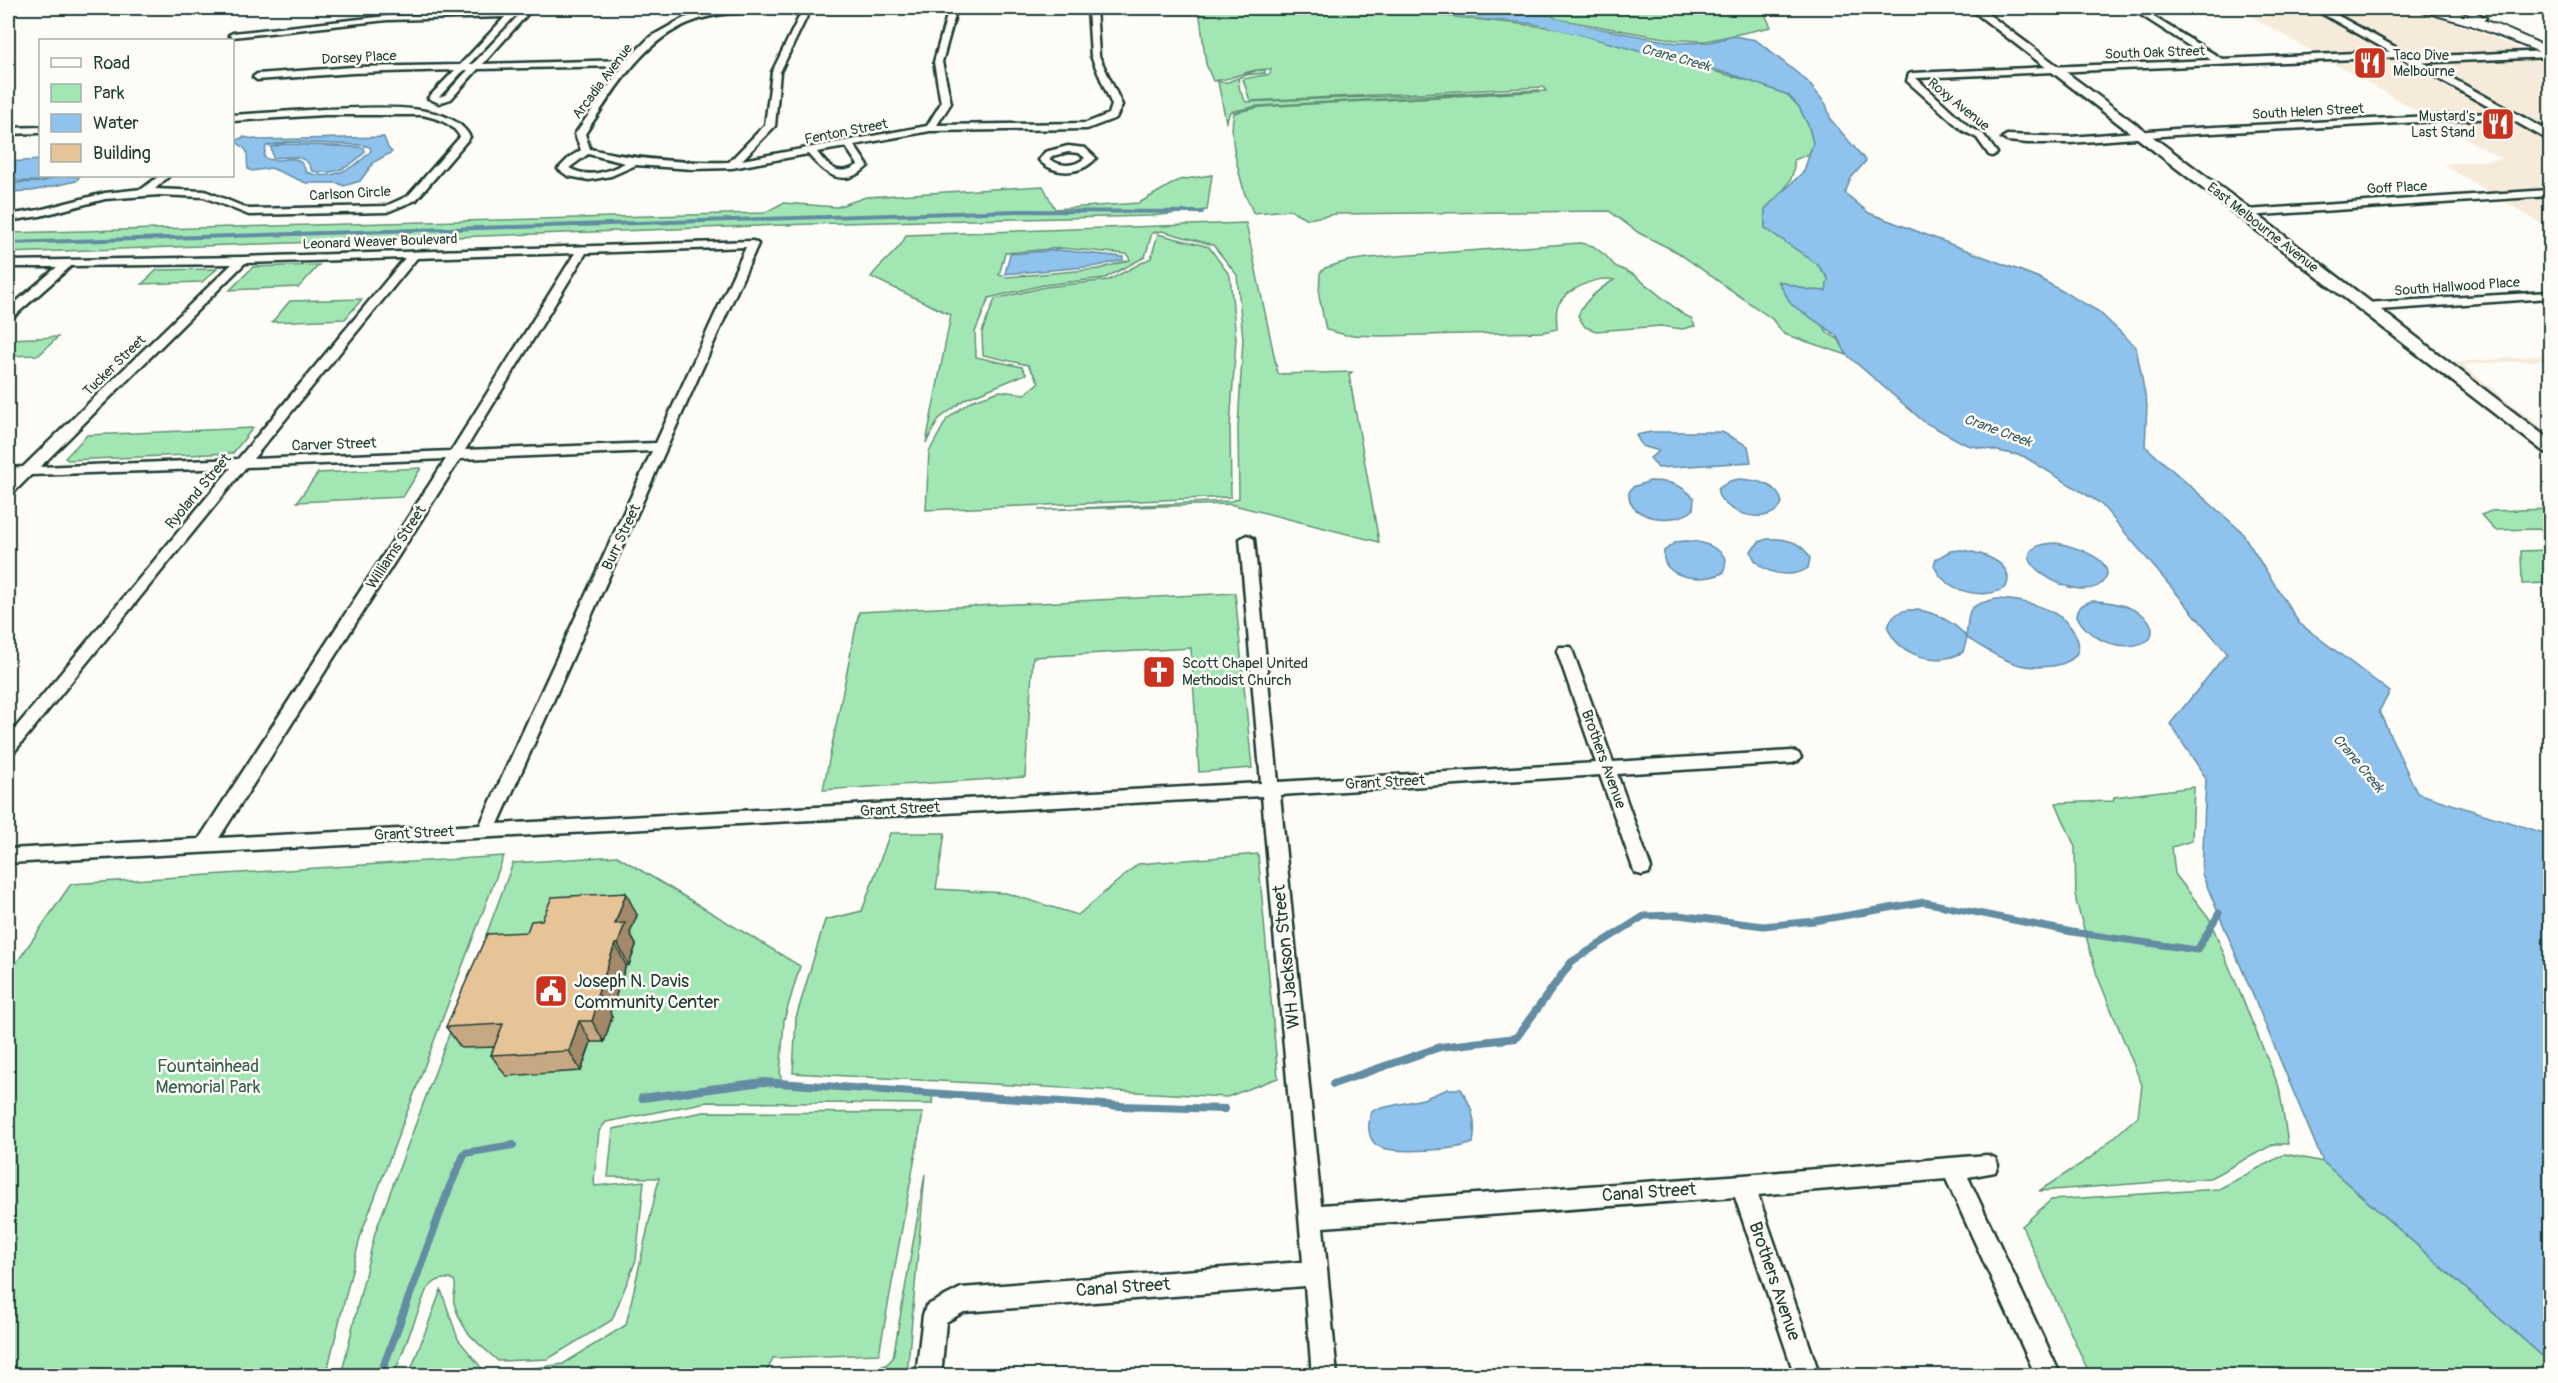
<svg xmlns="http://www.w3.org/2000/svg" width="2558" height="1383" font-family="Pangolin,sans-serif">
<rect width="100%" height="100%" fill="#fdfcf7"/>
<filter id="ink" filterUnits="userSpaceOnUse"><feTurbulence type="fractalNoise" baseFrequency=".0167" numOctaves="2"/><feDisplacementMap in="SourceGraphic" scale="12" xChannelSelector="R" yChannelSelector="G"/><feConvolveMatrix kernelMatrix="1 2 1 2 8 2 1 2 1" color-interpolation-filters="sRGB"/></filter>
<g filter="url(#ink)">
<path fill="#f6ebda" d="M2236,8H2312L2550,141V229L2443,164L2502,159Z
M2323,8H2406L2482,32L2550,63V133Z
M2550,355V360L2468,364L2464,366L2550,434V441L2446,363Z"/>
<path fill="#a2e7b3" stroke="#609274" stroke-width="1.5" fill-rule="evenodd" d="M1199,8H1393L1419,13L1557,28L1761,84L1788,95L1799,107L1809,127L1813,143L1809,154L1794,160C1796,182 1780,194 1765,209V227L1817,264L1828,278L1827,291L1809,290L1779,282L1791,304L1823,326L1828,333L1848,345L1856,354L1847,355L1784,334L1772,319L1677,252L1639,233L1609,211L1336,214L1308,219L1290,210L1253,213C1251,205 1246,199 1244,191C1238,168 1228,136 1234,113L1260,107L1546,91L1543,87L1250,101L1243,79L1270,74L1271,69C1248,68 1234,80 1213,81L1206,64Z
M1408,8H1762L1771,27L1706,41L1675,40L1557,19C1539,8 1522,4 1503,13Z
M1257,70H1265V73L1246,75L1238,78L1240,91L1246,102L1540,90L1258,106L1230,112L1226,122L1218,82H1228Z
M1212,175L1207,210L1151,216L840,223L8,253V233L764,213L783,203L837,207L866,197L1043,186L1055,209L1139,203L1179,180Z
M1246,223L1278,374L1352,372L1349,375L1379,542L1230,504L1038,510L1231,501L1239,498L1238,427L1243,339L1237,275L1213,245L1162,231L1152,233L1145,257L1105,278L1043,285L989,298L975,332L976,357L1022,367L1026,374L965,399L939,419L926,443L951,315L871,277C881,262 901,250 906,235ZM1060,248L1127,254L1130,260L1099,269L1006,277L999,275L1005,253Z
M1158,234L1209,247L1230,276L1236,339L1230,427L1231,497L926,510L929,452L947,419L971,401L1000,391L1025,394L1039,382L1028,365L983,355L982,332L995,299L1045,287L1109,280L1151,258Z
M1580,243L1593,246L1606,256L1615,266L1634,275L1684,315L1691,318L1695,326L1682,329L1661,326L1596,331L1585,327L1578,316C1584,300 1599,289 1614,280C1598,276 1567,288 1558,305C1555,311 1557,322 1557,329L1543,332L1383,336L1346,335L1326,330L1319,296L1320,273L1325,268L1347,261L1369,258Z
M319,265L299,287L230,290L253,267Z
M217,269L202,282L142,284L157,270Z
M362,299L345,319L272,322L290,301Z
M58,337L39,355L8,356V339Z
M253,428L233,453L68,460L65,458L87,435Z
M421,468L403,497L297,502L318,473Z
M2550,509V537L2539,529L2495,530L2481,515L2491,511Z
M2550,550V583L2522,584L2521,551Z
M1235,593L1252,768L1199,772L1191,648L1033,657L1025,777L823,790L859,612Z
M2194,787L2192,841L2172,847L2175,874L2209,918L2279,1087L2288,1144H2274L2210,1178L2039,1191L2093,1156L2138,1116L2142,1085L2097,975L2076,901L2075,847L2056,803L2113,801L2114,797Z
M890,833H945L936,889L1006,893L1078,915L1138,864L1258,854L1278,1078L1227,1097L793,1073L796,1018L825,920L862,911Z
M504,856L361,1234L326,1375H8V969L13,968L71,884Z
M617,856L800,966L784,1020L780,1075L782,1080L789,1082L933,1091L932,1104L707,1102L606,1122L599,1131L594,1180L595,1186L644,1181L636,1260L612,1320L548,1359L498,1361C475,1340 463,1334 454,1303C452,1295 458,1289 454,1280C441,1276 434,1281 426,1291L394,1375L341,1376L375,1233L513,863Z
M704,1112L923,1113L879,1354L773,1358L765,1376L409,1375L441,1290L458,1339L487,1375L563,1364L626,1325L659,1178L608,1177L613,1129Z
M2285,1154L2323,1162L2550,1363V1375H2090L2022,1226L2051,1200L2219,1189Z
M925,1174L907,1375H781L783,1371L877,1368L886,1365L893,1358Z"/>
<path fill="#8fc2ec" stroke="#628da2" stroke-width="1.5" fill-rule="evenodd" d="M1399,8L1503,14C1508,13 1513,10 1517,9C1534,7 1548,19 1564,22L1555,26L1420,12Z
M1569,23L1677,43L1710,42L1734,36L1756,40L1807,81L1826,104L1831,120L1866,161L1851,178L1845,193L1869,213L2037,277L2098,311L2136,347L2147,405L2145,446L2241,531L2299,623L2390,692L2379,711L2417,793L2550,835V1363L2323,1162L2202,874L2206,778L2170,724L2227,653L2100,503L2023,456L1967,445L1924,422L1847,355L1836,335L1791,304L1778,281L1809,290L1826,291L1828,278L1817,264L1765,228V209L1804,171L1813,143L1809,127L1799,107L1788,95L1728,73L1670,60L1557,28Z
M243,137L260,140L384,137L388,148L392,152L374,162L360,181L344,186L338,183H306L271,168L252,171L248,169C245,150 253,154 235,141ZM287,142L362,145L370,147L371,151C354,169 330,182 306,172C299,147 278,167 264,157L266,146Z
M284,144L358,147L364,148L365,152C350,167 335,176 312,171C307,153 289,157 273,158L271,147Z
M40,160V176H52C41,184 21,181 8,180V162Z
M58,176H80L76,181L32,191L8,192V183L42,182Z
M1058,250L1123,257V260L1098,266L1005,274L1010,254Z
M1651,432H1722L1748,446L1751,462L1658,468L1650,458L1659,451L1642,446L1636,435Z
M1739,479C1756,480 1778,483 1782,503C1771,527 1727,515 1718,494V489L1730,481Z
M1650,481C1667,481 1682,484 1694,498L1693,510C1677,525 1626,521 1629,492L1633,487Z
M1767,539C1784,538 1802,542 1810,558L1808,568C1791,580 1756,574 1751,551L1759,542Z
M1685,541C1702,541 1716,545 1726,559L1724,572C1707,583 1659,580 1664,551L1676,542Z
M2056,543C2068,545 2117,558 2105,579C2084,614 1982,547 2056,543Z
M1961,550C1978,552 2017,562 2006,587C1984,602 1943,591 1934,565L1936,559L1950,551Z
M1996,599C2023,600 2059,607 2074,632C2094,667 2042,670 2020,665C2001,660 1984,648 1967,638L1963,652C1938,667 1898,656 1888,628C1897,592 1953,617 1966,637C1970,610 1964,606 1996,599Z
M2092,601C2110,600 2163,611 2150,639C2127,655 2088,641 2077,616C2078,606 2083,604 2092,601Z
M1448,1089H1461C1472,1106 1477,1122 1473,1143C1456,1150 1397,1154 1380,1147C1366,1141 1367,1121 1373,1110L1423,1099Z"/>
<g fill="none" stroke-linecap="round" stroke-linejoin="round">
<path stroke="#628da2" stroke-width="4" d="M8,243L1018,211L1202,212"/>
<path stroke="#628da2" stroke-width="7" d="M1568,967L1571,962L1644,916L1678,915L1763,926L1814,921L1924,902L2072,932L2197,950L2219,913"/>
<path stroke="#628da2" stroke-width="8" d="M1333,1084L1440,1047L1516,1038L1569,965
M642,1098L763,1082L1121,1106L1225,1109
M380,1376L450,1186L465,1153L513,1145"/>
<path fill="#8fc2ec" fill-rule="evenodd" d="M1394,8H1470L1530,12L1615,33L1618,37L1615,41L1609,42L1530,22L1403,13L1397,12Z"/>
<defs>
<path id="street" d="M524,8L531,10L483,64L627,60L650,37L684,18L718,10L906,8L902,10L809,12L780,72L775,126L742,160L927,126L941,103L934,62L949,8H957L942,62L951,103L937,125L1086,123L1109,114L1112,105L1091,56L1088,8H1096L1099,56L1122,105L1116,118L1087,129L930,131L854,145L868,166C844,189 825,175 808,154L732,168L692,169L636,165L611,176L589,180L568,176L558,169L570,157L581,150L575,134L623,66L478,69L451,99L439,103L428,98L455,70L353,73L257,80L253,77L257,74L353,67L460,65L505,17L387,20L233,37L229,35L233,33L387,16L510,12L515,9L521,12ZM801,13L772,72L765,125L729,162C680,163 638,160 590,149L585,134C619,83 651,25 717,15C744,10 774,13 801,13ZM514,17H517L473,64H469ZM464,70H468L445,95L439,97ZM846,147L858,165C839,177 829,168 817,152ZM588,154L625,163C608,172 588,179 569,168Z
M2130,8H2139L2222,59L2400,51L2404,54L2400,57L1916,78L1968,126L1983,134L1997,153L1992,156L1989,155L1977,138L1962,130L1907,81L1909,74L1912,73L2211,60Z
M2458,8H2467L2486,18L2478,24H2472L2471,22L2476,18Z
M2550,51V57L2412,63L2408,60L2412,57Z
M324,109C363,109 450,98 470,137L416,200L387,212L249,215L204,197L159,195L105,199L40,216L8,221V215L39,210L105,193L142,189L159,176H169L155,189L205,191L249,209L386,206L408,196L460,137C453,123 436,118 422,115H324L232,121V115Z
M2510,112L2515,115L2513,117L2175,135L2070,143H2028L2007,141L2002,138L2007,135L2070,137L2175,129Z
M40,127V133L8,134V128Z
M1068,146L1085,148L1096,158C1082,175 1054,176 1039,160L1045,152ZM1068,152L1079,153L1085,158C1074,167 1061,167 1049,159L1052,156Z
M2550,190V196L2246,216L2241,213L2246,210Z
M753,241L758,244L498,824L1261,783L1240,539L1247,535L1254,539L1278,782L1596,763L1557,651L1559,647H1571L1613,762L1792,751L1798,753L1801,757L1798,761L1792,763L1617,774L1651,868L1649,873L1642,875L1635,873L1633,868L1600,775L1280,795L1321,1205L1743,1175L1987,1155L1995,1158L1998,1165L1995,1172L1968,1177L2061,1376H2036L1946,1179L1758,1195L1820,1376H1795L1735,1197L1323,1227L1337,1376H1312L1305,1286L964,1312L946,1322L941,1376H916L923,1315L926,1306L961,1288L1303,1262L1262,796L8,863V849L199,839L446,459L246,467L14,752L8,754V737L231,468L31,475L13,493L8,494V483L14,476H8V468L23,467L232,264L71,266L12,318L8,319V309L57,267H8V261L242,257ZM746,247L656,443L465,450L586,253ZM575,253L451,451L253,459L417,258ZM405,258L238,459L40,467L245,263ZM652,451L480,825L219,838L460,459Z
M2550,292V298L2365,311L2359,307L2365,303Z"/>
<path id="secondary" d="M1969,8H1980L2251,210L2550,440V453L2544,452Z
M2312,8H2324L2550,132V141Z"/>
<path id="primary" d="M2420,8C2459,4 2514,33 2550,48V56L2471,25L2422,11Z"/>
</defs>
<use href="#street" stroke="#1f3d34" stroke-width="5"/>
<use href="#secondary" stroke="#1f3d34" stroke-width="5"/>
<use href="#primary" stroke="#1f3d34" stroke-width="4"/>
<use href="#street" fill="#fdfcf7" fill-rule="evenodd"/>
<use href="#secondary" fill="#fdfcf7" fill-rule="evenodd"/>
<use href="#primary" fill="#fdfcf7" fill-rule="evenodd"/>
</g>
<path fill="#c6a983" stroke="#1f3d34" stroke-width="1.5" d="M637,915L630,933L636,945L629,965H626L610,1013L612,1017L604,1042H591L581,1071L506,1076L491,1055L495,1047L461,1048L446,1027L527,932Z"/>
<path fill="#a1896a" stroke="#1f3d34" stroke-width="1.5" d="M626,893L637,915L630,933L636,945L629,965L618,944L615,924Z
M615,944L626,965L610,1013L612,1017L604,1042L592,1021L597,996Z
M579,1021L591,1042L581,1071L569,1051Z"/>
<path fill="#e6c498" stroke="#1f3d34" stroke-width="1.5" d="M626,893L615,924L625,923L618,944H615L597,996H600L592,1021H579L569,1051L491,1055L503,1024L446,1027L487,934L527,932L531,921L542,920L552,897Z"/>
</g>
<defs>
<symbol id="restaurant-square" viewBox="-11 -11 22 22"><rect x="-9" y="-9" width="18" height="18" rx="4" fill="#c8321e" stroke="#fdfcf7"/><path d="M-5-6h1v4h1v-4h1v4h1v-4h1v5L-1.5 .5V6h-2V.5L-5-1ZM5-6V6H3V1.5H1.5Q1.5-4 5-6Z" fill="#fff"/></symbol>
<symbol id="church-square" viewBox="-11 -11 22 22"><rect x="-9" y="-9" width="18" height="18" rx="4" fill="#c8321e" stroke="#fdfcf7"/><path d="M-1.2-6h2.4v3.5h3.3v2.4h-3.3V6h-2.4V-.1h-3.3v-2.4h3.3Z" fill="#fff"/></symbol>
<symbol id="civic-square" viewBox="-11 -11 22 22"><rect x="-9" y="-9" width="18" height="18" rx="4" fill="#c8321e" stroke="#fdfcf7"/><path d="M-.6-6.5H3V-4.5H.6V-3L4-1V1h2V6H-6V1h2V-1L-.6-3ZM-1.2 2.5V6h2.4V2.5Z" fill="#fff"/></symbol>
</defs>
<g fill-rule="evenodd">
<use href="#restaurant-square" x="2351" y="44" width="38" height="38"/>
<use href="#restaurant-square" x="2479" y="105" width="38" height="38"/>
<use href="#church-square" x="1140" y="653" width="38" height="38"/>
<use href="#civic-square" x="532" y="972" width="38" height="38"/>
</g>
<g text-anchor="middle" stroke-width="5" stroke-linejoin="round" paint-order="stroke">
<g font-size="14" fill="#1f3d34" stroke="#fdfcf7">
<text transform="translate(2155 52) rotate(-2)" y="5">South Oak Street</text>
<text transform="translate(359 57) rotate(-3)" y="5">Dorsey Place</text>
<text transform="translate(602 81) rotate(-53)" y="5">Arcadia Avenue</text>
<text transform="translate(1959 104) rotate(39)" y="5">Roxy Avenue</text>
<text transform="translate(2308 111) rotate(-3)" y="5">South Helen Street</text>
<text transform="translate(846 131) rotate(-11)" y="5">Fenton Street</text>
<text transform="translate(2397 187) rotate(-3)" y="5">Goff Place</text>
<text transform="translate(350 193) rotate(-3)" y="5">Carlson Circle</text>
<text transform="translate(2263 227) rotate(38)" y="5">East Melbourne Avenue</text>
<text transform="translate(380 241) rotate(-2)" y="5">Leonard Weaver Boulevard</text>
<text transform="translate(2457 286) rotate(-4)" y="5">South Hallwood Place</text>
<text transform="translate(114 365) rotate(-44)" y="5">Tucker Street</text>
</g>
<g font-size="14" fill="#1f3d34" stroke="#fdfcf7" text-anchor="start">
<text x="2393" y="60">Taco Dive<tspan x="2393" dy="16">Melbourne</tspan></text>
<text x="2475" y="121" text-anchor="end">Mustard's<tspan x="2475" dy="16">Last Stand</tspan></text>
</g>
<g font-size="14" font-style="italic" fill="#3b5e62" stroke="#fdfcf7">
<text transform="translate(1676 57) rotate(15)" y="5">Crane Creek</text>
<text transform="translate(1998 430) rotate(20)" y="5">Crane Creek</text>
<text transform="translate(2359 763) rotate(50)" y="5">Crane Creek</text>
</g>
<g font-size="15" fill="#1f3d34" stroke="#fdfcf7">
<text transform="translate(334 444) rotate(-2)" y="5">Carver Street</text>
<text transform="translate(198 491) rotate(-50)" y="5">Ryoland Street</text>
<text transform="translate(621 537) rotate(-65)" y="5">Burr Street</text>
<text transform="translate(396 547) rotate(-57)" y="5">Williams Street</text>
<text transform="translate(1604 759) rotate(70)" y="5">Brothers Avenue</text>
<text transform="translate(1385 782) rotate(-3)" y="5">Grant Street</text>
<text transform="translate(900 809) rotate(-3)" y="5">Grant Street</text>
<text transform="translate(414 833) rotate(-3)" y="5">Grant Street</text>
</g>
<g font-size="15" fill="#1f3d34" stroke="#fdfcf7" text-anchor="start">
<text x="1182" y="668">Scott Chapel United<tspan x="1182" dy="17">Methodist Church</tspan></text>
</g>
<g font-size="18" fill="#1f3d34" stroke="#fdfcf7">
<text transform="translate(1286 957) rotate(-96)" y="6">WH Jackson Street</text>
<text transform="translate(1649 1192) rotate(-4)" y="6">Canal Street</text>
<text transform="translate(1775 1281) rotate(71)" y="6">Brothers Avenue</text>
<text transform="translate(1123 1287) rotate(-4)" y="6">Canal Street</text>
</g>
<g font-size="18" fill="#1f3d34" stroke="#fdfcf7" text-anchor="start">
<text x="574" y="987">Joseph N. Davis<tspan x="574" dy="21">Community Center</tspan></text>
</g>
<g font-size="18" fill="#395f4d" stroke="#fdfcf7">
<text x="208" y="1072">Fountainhead<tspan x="208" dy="21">Memorial Park</tspan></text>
</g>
</g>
<rect width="2558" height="1383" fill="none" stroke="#fdfcf7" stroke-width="30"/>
<rect x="15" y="15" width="2528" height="1353" fill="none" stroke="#1f3d34" stroke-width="2" filter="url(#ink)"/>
<rect x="39" y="39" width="195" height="138" fill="#fdfcf7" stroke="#a4b0a9" stroke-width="1.5"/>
<rect x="51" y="58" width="30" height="9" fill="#fdfcf7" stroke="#a4b0a9" stroke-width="1.5"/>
<text x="93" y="69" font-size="18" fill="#1f3d34">Road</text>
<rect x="51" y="84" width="30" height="18" fill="#a2e7b3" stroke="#a4b0a9" stroke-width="1.5"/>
<text x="93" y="99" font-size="18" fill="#1f3d34">Park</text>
<rect x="51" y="114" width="30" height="18" fill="#8fc2ec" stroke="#a4b0a9" stroke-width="1.5"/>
<text x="93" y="129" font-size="18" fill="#1f3d34">Water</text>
<rect x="51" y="144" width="30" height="18" fill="#e6c498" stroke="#a4b0a9" stroke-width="1.5"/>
<text x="93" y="159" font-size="18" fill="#1f3d34">Building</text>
</svg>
